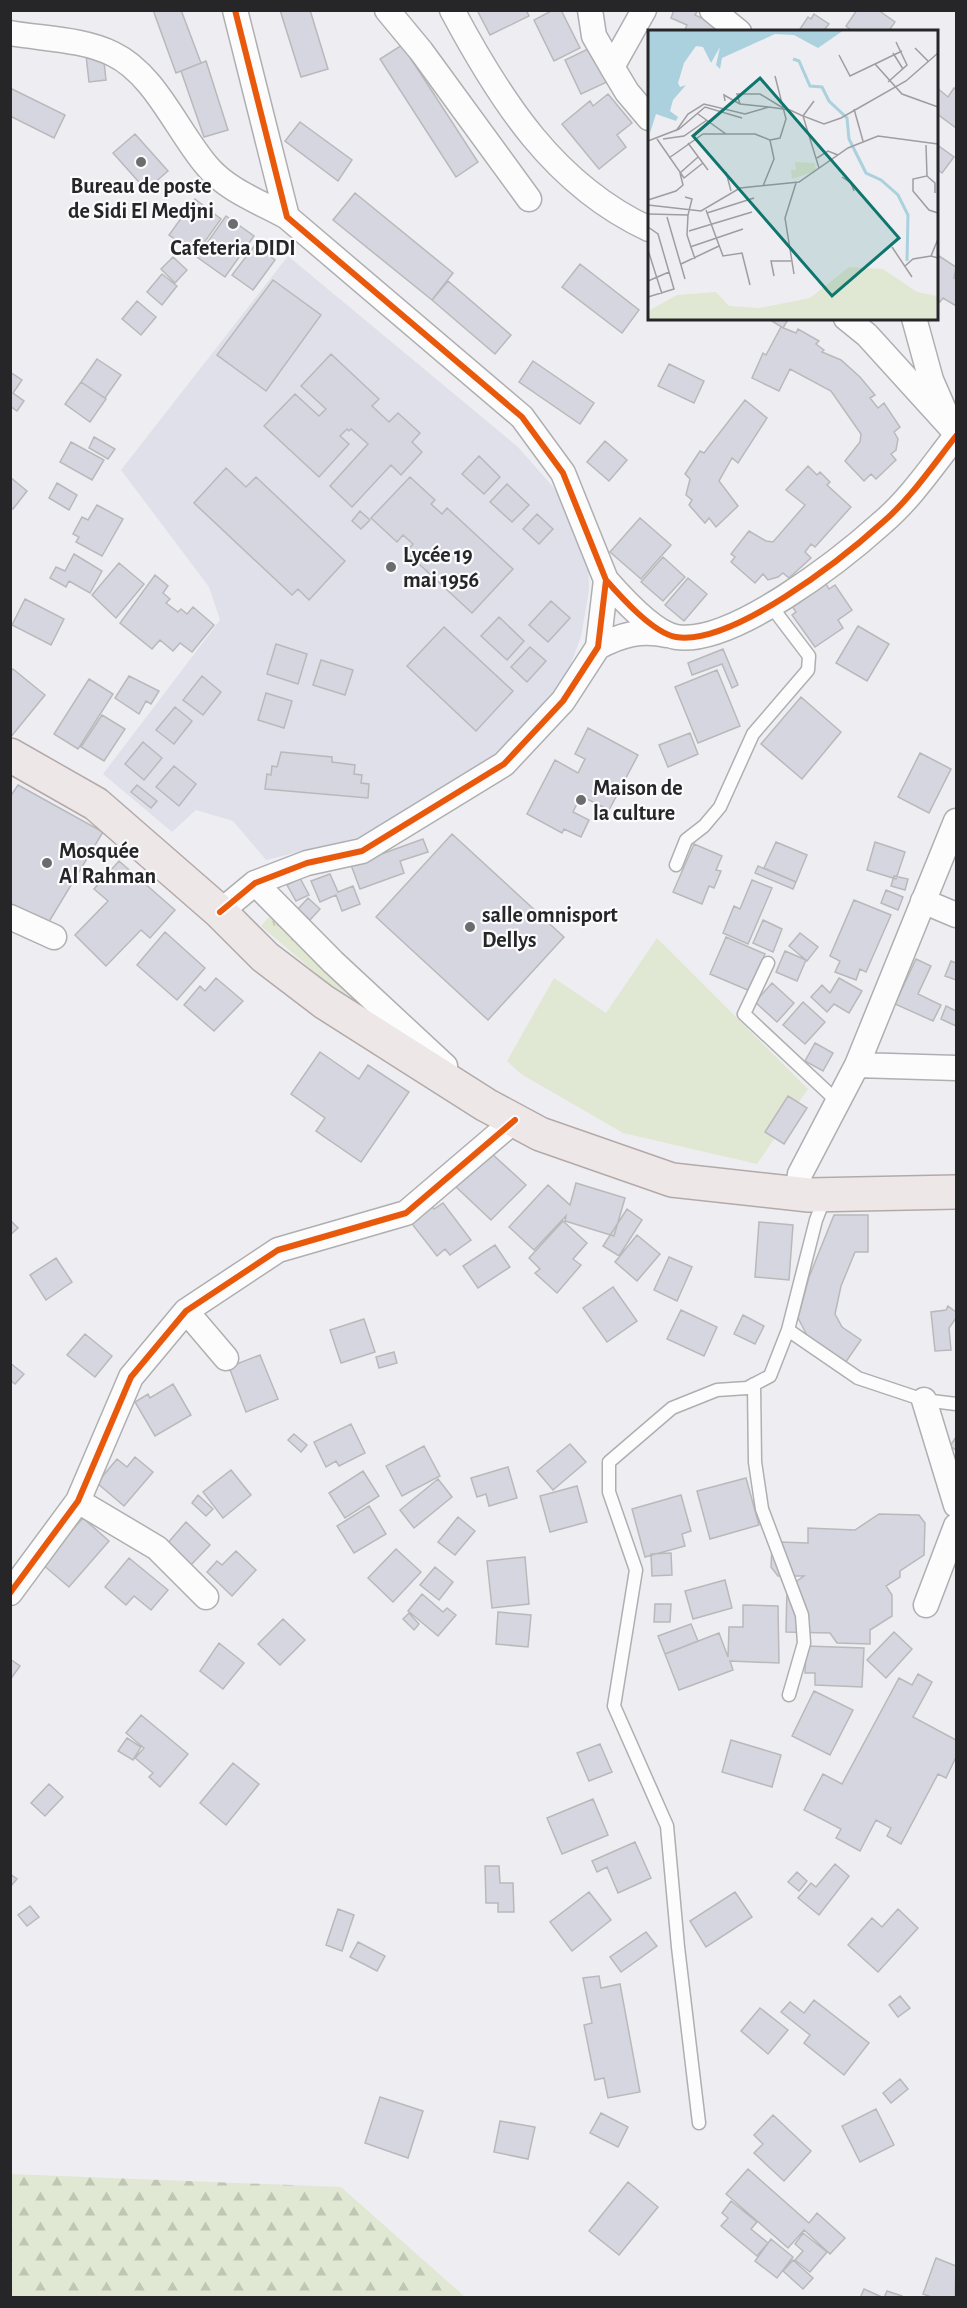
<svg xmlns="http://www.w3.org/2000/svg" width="967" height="2308" font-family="'Alegreya Sans',sans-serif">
<defs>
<pattern id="grass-tufts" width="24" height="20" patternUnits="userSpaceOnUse" patternTransform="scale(1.5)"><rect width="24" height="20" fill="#e0e7d2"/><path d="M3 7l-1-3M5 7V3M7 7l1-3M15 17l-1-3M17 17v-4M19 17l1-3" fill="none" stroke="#c0c6b4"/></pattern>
<pattern id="forest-firs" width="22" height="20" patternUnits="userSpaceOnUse" patternTransform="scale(1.5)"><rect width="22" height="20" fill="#e0e7d2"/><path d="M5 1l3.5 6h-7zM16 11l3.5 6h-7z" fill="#c0c6b4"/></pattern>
</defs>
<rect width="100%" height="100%" fill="#eeeef2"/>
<path fill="#dfe0e9" d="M288,256L518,447L568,504L588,548L589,590L581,637L558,697L479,776L373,834L266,860L233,821L196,810L172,832L103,774L220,620L209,587L121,470Z"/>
<path fill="url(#grass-tufts)" d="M270,916L343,989L383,1023L338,992L261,926Z"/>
<path fill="url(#forest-firs)" d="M11,2174L341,2187L465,2297H11Z"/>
<path fill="#e0e7d2" d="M657,938L808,1089L757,1164L623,1133L521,1074L507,1061L554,978L606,1013Z"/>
<path fill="#d5d6df" stroke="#b9b9bc" stroke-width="1.5" d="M153,10H181L201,63L176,73Z
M280,10H310L328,69L301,77Z
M477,10H526L529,16L490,35Z
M553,10H561L580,48L554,61L534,20Z
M674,10H698L695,15L716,25L713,32H684L687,25L671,18Z
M857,10H878L895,22L888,32H854L846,26Z
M814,14L829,24L825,29L828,32H798L808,17L811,19Z
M402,45L478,162L456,177L380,59Z
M590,48L607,82L581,94L565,60Z
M103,53L106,80L89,82L86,55Z
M206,61L228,130L204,137L181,71Z
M936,87L948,97L954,88L956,90V128L936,113Z
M10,88L65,115L54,138L10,116Z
M608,94L632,123L617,135L626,147L599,169L562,124L590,101L593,106Z
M300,122L352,160L338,181L285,141Z
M135,134L168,171L146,190L113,153Z
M936,144L954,157L942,173L938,170L936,173Z
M355,193L453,273L432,300L333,220Z
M195,199L221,219L196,254L169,235Z
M226,216L254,236L225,277L197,257Z
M255,245L275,260L253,290L232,275Z
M939,256L956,267L954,278L956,279V306L943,298L940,302L936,299V261Z
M173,257L187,270L175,283L161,269Z
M580,264L639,310L622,333L562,287Z
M162,274L177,286L162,305L147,292Z
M273,280L321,315L266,391L217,355Z
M448,281L511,335L495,354L432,300Z
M137,301L156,317L141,335L122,319Z
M767,318H789L783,328Z
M781,327L796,333L798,329L819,341L816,344L824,350L822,352L841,360L860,377L875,395L870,398L878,408L884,403L900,427L894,432L898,439L896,450L891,454L896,460L876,479L871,474L864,481L845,461L860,442L861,434L831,391L790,369L779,391L752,378L763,353L766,355Z
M331,354L379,399L372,406L389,422L398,413L420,433L412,442L422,452L401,475L391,465L352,507L330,486L368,444L351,429L349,431L347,429L340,436L349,444L319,477L264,426L295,394L319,416L326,409L301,386Z
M97,359L121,375L105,398L81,382Z
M533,361L594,403L580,424L519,382Z
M669,364L704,381L694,403L658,386Z
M10,372L22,380L13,393L24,401L17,411L10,406Z
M81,382L106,399L90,422L65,404Z
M745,400L767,418L738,463L732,458L719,481L738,506L716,527L709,518L705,523L689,505L692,500L686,495L690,479L685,474L700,451L704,453Z
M94,437L115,449L108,459L89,448Z
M605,441L627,460L609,481L587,462Z
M71,442L104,460L92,480L60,462Z
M479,456L500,477L484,494L462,474Z
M808,466L817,475L820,472L830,482L827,485L851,507L815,547L811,544L805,552L811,558L789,578L783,573L778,577L768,580L763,574L755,583L731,562L735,557L731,554L749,531L766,541L773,542L805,505L786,490Z
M226,468L246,487L256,477L345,561L309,600L298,589L292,595L194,503Z
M10,477L27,491L13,509L10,507Z
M410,477L435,500L431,504L442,514L447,508L513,569L472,613L406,552L413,544L403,535L397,542L371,518Z
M57,483L77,495L69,510L49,498Z
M507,484L529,505L512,522L490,502Z
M97,505L123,519L102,556L76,542L79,537L73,534L82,517L88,520Z
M360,511L370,520L361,529L352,521Z
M537,514L553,529L539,544L523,529Z
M640,518L671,545L641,579L610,552Z
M74,554L102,571L90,593L69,581L66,587L50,578L56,567L65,571Z
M663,557L685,577L663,601L641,582Z
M119,563L144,584L116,618L92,595Z
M155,575L168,586L163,593L170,599L166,603L178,612L181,609L187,614L193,607L214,625L192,652L180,643L173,651L160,640L152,649L120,623Z
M688,578L707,594L684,621L665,605Z
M825,582L829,589L835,585L852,610L838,620L843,628L815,647L792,615L796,612L792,606Z
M25,599L64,619L51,645L12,625Z
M551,601L570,618L548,642L529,625Z
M499,617L524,641L507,660L481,636Z
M858,626L889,644L867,681L836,663Z
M444,627L513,691L476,731L407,666Z
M276,644L307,654L298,684L267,674Z
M530,647L546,661L527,682L511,667Z
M723,649L738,685L732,688L722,664L692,675L688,663Z
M321,660L353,670L345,695L313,685Z
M13,669L45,695L10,738V672Z
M717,670L740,726L698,743L675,687Z
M129,676L159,691L151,704L146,701L139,714L115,698Z
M202,676L221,692L203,715L183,700Z
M89,679L113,694L78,749L54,734Z
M266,693L292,701L284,728L258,720Z
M801,697L841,732L802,779L761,744Z
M175,707L192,721L174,744L156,730Z
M102,715L125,729L104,761L81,747Z
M588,728L638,755L609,810L581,796L573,812L589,820L581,837L564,829L562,833L527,814L555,760L578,773L585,759L575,754Z
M690,733L698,754L668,767L659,745Z
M143,742L162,758L144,780L125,764Z
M281,752L332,757V762L355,765L354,774L362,775L361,783L369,784L368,798L265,789L267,774L271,775L272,766L277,767Z
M920,753L951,769L929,813L898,797Z
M174,766L196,784L179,806L156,787Z
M18,785L103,832L47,925L10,906V797Z
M137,785L157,801L151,808L131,792Z
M452,834L564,937L488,1020L376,917Z
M423,839L428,852L400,861L404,873L360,889L351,865Z
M776,842L807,855L796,882L764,868Z
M875,842L905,852L896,879L867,870Z
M694,844L722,856L716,870L721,871L714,888L709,886L702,904L673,892Z
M119,861L175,910L150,938L141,930L106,966L75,935L108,901L94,889Z
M758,866L796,882L793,889L755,873Z
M330,874L338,892L353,886L360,904L342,911L336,895L320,902L311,881Z
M894,876L908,879L905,890L891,886Z
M300,878L309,895L296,901L287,885Z
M752,880L772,888L748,944L723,933L734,906L740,909Z
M886,890L903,897L898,910L881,903Z
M308,898L320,909L310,920L298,909Z
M854,900L891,915L866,972L860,969L856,980L835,972L840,961L830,956Z
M763,920L782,929L773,952L753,943Z
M165,932L205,968L177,1000L137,965Z
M800,933L818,947L807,961L789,946Z
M726,937L765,954L750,991L710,974Z
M785,951L806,960L797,981L776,972Z
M916,959L931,966L918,994L941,1005L933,1021L895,1004Z
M951,961L956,963V980L945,976Z
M216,978L243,1001L214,1031L184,1005L200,986L205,991Z
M839,978L862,991L849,1013L834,1004L827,1012L811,997L822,985L830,993Z
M772,983L794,1003L777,1022L755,1002Z
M803,1002L825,1022L805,1044L783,1025Z
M946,1006L956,1011V1026L941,1019Z
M815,1043L833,1053L823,1071L805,1061Z
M320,1052L359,1079L368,1065L409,1092L361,1162L316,1131L325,1118L291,1094Z
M788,1096L807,1108L784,1144L765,1132Z
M491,1153L526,1185L491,1220L455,1186Z
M576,1183L625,1198L614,1236L565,1221L566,1216L534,1250L509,1227L548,1185L570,1205Z
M443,1203L471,1240L450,1255L445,1249L437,1256L409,1220L430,1204L434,1209Z
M627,1209L642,1220L619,1256L603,1246Z
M834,1215H868V1252H855L841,1286L835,1314L842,1327L861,1340L843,1366L812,1345L798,1318L809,1277Z
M10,1220L18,1228L10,1235Z
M563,1221L587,1243L573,1259L581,1265L557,1293L535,1273L540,1269L529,1258Z
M759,1222L793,1225L789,1280L755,1277Z
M637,1235L660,1254L637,1281L615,1262Z
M495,1245L510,1267L478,1288L463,1266Z
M669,1257L692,1267L677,1301L654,1290Z
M56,1258L72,1282L46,1300L30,1275Z
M613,1287L637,1321L607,1342L583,1308Z
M948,1306L956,1312V1318L949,1328L951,1350L935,1351L931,1312L946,1310Z
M681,1310L717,1327L704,1356L667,1339Z
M743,1315L764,1326L755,1344L734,1334Z
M364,1319L375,1352L341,1363L330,1330Z
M85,1334L112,1356L95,1377L67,1355Z
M394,1352L397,1363L379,1368L376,1357Z
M260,1355L278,1399L246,1412L229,1367Z
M10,1363L24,1374L15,1384L10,1380Z
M173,1384L191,1415L155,1436L135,1402L148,1394L150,1398Z
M351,1424L365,1453L339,1466L336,1461L326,1467L314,1442Z
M294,1434L307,1445L301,1452L288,1440Z
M956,1437V1450L950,1446Z
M570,1444L586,1462L553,1490L537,1471Z
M424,1446L440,1476L402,1496L386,1466Z
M135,1457L153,1472L124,1506L97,1483L117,1459L127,1467Z
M508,1467L517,1498L489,1506L486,1494L477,1497L471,1478Z
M231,1470L251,1495L223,1518L203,1492Z
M363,1471L379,1496L345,1518L329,1493Z
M746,1478L759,1525L710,1539L697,1491Z
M438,1479L452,1497L414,1528L400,1510Z
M577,1486L587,1522L550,1532L540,1496Z
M198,1495L213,1509L206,1516L192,1503Z
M681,1495L691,1531L682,1534L685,1546L645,1557L632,1509Z
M369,1506L386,1534L354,1553L337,1526Z
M879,1514L919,1515L925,1523L924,1555L900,1571V1577L886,1586L892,1595V1616L870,1630V1644L837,1643L830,1633L786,1632L787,1588L804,1576H778L771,1567L772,1547L779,1542L808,1543V1528L855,1530Z
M458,1517L475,1531L455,1555L438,1542Z
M83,1518L109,1541L69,1587L42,1564Z
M186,1522L210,1545L189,1567L166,1545Z
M396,1549L421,1572L393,1602L368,1578Z
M236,1551L256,1570L232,1596L207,1572L217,1561L222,1565Z
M671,1553L672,1575L652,1576L651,1554Z
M525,1557L529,1604L492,1608L487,1561Z
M129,1558L168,1590L151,1610L134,1596L126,1605L105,1587Z
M435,1567L453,1582L439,1600L420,1585Z
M725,1580L732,1608L693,1619L685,1591Z
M422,1594L443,1612L447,1608L456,1615L438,1636L408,1611Z
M655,1604H671L670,1622H654Z
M743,1605L778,1606L779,1663L730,1661L733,1670L679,1690L665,1654L719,1633L728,1657L729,1627H743Z
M498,1612L531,1615L528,1647L496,1644Z
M409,1613L419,1624L414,1630L403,1619Z
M283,1619L305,1640L280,1665L258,1644Z
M691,1624L698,1641L665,1654L658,1636Z
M894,1632L912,1649L886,1678L867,1660Z
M219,1643L244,1663L223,1689L200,1671Z
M806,1646L864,1648L862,1687L815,1685V1673H805Z
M10,1659L20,1666L10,1680Z
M918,1674L932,1682L913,1717L956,1740V1757L946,1778L938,1774L901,1844L887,1836L891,1828L876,1820L860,1851L836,1838L841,1829L804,1810L823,1774L842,1784L899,1678L912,1685Z
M814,1691L853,1710L830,1755L792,1736Z
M141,1715L188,1754L160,1787L149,1777L153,1773L135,1758L144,1748L126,1733Z
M127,1738L141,1747L133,1760L118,1751Z
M731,1740L781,1755L772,1787L722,1772Z
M600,1744L612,1772L589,1781L577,1753Z
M233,1763L259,1784L226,1825L200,1803Z
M49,1784L63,1797L45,1816L31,1803Z
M593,1799L608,1835L562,1854L547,1818Z
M635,1842L651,1878L618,1893L607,1867L597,1872L592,1861Z
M835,1864L849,1876L819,1915L798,1898L811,1883L816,1887Z
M485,1866H499L500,1883H513L514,1912H498V1903H486Z
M797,1872L807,1881L799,1891L788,1882Z
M10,1874L17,1879L10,1887Z
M589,1892L611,1920L572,1951L550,1922Z
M735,1892L752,1917L706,1947L690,1921Z
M30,1906L39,1917L27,1926L18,1915Z
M338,1909L354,1915L342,1951L326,1945Z
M898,1909L918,1928L878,1972L848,1945L872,1918L882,1927Z
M646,1932L657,1946L621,1972L610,1957Z
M358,1942L385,1956L377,1971L350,1957Z
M599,1976L601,1988L620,1984L640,2092L608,2098L604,2078L595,2080L584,2025L592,2023L583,1978Z
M900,1996L910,2008L898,2017L889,2005Z
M814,2000L869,2043L844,2075L804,2043L810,2035L781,2012L790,2002L804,2013Z
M760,2008L788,2030L768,2054L741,2031Z
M900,2079L908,2089L891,2103L883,2093Z
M380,2097L423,2111L408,2158L365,2143Z
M876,2109L894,2145L860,2162L842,2126Z
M601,2113L628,2127L618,2147L590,2133Z
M773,2115L811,2151L784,2181L754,2153L763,2144L754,2135Z
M500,2121L535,2127L528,2159L494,2152Z
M748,2169L809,2223L817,2213L845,2238L830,2254L804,2230L788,2248L726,2194Z
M628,2182L658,2207L619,2255L589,2231Z
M731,2201L757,2222L751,2229L768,2243L757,2256L721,2226L728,2218L722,2213Z
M803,2233L827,2252L810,2272L795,2260L803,2251L795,2244Z
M771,2239L793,2257L777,2278L755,2261Z
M936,2258L956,2266L955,2298H934L923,2294Z
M793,2260L813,2278L803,2289L783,2271Z
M864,2289L884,2298H860Z
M887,2291L902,2296L901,2298H884Z"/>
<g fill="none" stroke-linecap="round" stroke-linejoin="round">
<defs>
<path id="service" d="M676,865L686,840L704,826L720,807L753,734L808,670L809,656L771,606
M768,963L744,1014L838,1102
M788,1330L858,1378L924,1400L956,1404
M754,1384L755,1462L762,1509L802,1615L804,1643L789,1695
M699,2123L678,1947L667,1826L614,1706L636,1570L609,1492V1462L672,1408L717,1390L747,1388L770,1376L788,1330L816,1220L825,1197"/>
<path id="minor" d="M387,10L421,51L529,199
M452,10C500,100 554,185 649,229
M590,10L594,36L612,67
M644,10L612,67L627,92L649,118
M712,10L739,32
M10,33C44,39 83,39 113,54C155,74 177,131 207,166C227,190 260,202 287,217
M846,318L867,335L956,433
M914,318L931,380L945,412
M606,580C621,597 653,633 676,637C732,646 842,559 883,522C911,498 933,465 956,436
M598,647C621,635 641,629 667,635
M255,883L333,962L445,1066
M923,901L956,915
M220,912L255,883L307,863L362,851L504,764L563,701L598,647L606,580L563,473L522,417L287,217L235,10
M10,917L54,937
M857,1065L956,1068
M797,1194L800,1174L857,1065L956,821
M186,1311L226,1358
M924,1400L956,1505
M78,1501L157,1548L206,1597
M10,1593L78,1501L131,1377L186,1311L278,1250L406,1213L515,1120
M926,1605L956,1526"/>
<path id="primary" d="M10,755L96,804L220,912L265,957L324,1002L486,1105L540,1134L672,1180L809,1195L956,1192"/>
</defs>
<use href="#service" stroke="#afafb2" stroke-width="15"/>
<use href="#minor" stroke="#afafb2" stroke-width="27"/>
<use href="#primary" stroke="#b4a9a9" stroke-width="36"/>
<use href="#service" stroke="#fcfcfd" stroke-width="12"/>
<use href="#minor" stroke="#fcfcfd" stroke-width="24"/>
<use href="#primary" stroke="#eee7e7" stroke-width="33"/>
<defs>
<path id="cycleway" d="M606,580C621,597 653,633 676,637C732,646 842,559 883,522C911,498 933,465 956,436
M220,912L255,883L307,863L362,851L504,764L563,701L598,647L606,580L563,473L522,417L287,217L235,10
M10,1593L78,1501L131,1377L186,1311L278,1250L406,1213L515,1120"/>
</defs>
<use href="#cycleway" stroke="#fbfbfe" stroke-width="10"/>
<use href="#cycleway" stroke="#e8590c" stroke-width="6"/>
</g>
<g fill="#6c6c6f" stroke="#fbfbfe" stroke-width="2">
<circle cx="141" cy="162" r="6"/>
<circle cx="233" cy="224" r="6"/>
<circle cx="391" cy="567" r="6"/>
<circle cx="581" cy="800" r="6"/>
<circle cx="47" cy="863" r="6"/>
<circle cx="470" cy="927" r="6"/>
</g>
<g text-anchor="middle" stroke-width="4.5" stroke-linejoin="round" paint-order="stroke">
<g font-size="22" font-weight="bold" fill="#262628" stroke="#fbfbfe" text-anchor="start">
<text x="141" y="193" text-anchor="middle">Bureau de poste<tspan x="141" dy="25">de Sidi El Medjni</tspan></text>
<text x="233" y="255" text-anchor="middle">Cafeteria DIDI</text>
<text x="403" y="562">Lycée 19<tspan x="403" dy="25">mai 1956</tspan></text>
<text x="593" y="795">Maison de<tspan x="593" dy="25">la culture</tspan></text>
<text x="59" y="858">Mosquée<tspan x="59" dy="25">Al Rahman</tspan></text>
<text x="482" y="922">salle omnisport<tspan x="482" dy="25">Dellys</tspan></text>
</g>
</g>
<g transform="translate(648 30)">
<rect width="290" height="290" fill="#eeeef2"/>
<path d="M201,237L235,239L269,262L289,266L288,289H1L0,281L29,265L68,262L81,276L112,278L162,268Z" fill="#e0e7d2"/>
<path d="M147,132L167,133L168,141L144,149L143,140H148Z" fill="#e0e7d2"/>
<path d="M0,0H196L170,18L146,5L127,4L74,28L72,39L68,35L72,17L63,33L55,17L48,16L36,33L30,53L32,57L38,55L25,70L22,81L30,87L28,91L8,84L2,103Z" fill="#aad1dd"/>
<path fill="none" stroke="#aad1dd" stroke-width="3" d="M145,29L151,31L162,56L174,57L181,71L199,88L201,109L218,143L233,150L250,165L260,185L259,231"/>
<path fill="none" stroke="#9e9ea1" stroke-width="1.5" d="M267,18L280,31M245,23L255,39M191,25L202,46L227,34L254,64L290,77M227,34L254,21M240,52L259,35L248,12M77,71L76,65L92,74M166,71L155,86L176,94L193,88L258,51L290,23M120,77L92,74L89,64H112L135,78M206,79L215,111M50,84L78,104H107L122,110L126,129L115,156M28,101L40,84L56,74L97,84L121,77L142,80L155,86L171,138M9,109L36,148L55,133M15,109L36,106L59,90M122,110L132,108L138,89L127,46M0,111L31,99L57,77L94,88M40,113L60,140M278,115L279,146L265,149V161L281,180L290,183M21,128L55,104H78M169,128L180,121L190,125M78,142L83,161M279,146L287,153V163M194,147L203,153L206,161M0,170L28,161L35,155L32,143L50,127M0,175L53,181L92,158L151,152L200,118L230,106L290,114M58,180L75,226L94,223L102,255M59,183L106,168M0,184L40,185L44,169L37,167M40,185L39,205L47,229M19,187L37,249M0,197L10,204L26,259L0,267M41,201L104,182M290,209L283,226L290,228M42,217L95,199M244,217L264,247M0,220L14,264M33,234L71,216M257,236L265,229L283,226M146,244L137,188L148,153M126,246L123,231H143M0,251L21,242"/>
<path fill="#0f766e" fill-opacity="0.15" stroke="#0f766e" stroke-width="3" d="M112,48L251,208L184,266L45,106Z"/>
<rect width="290" height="290" fill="none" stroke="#262628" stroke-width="3"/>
</g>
<rect width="967" height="2308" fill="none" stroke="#262628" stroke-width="24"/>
</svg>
